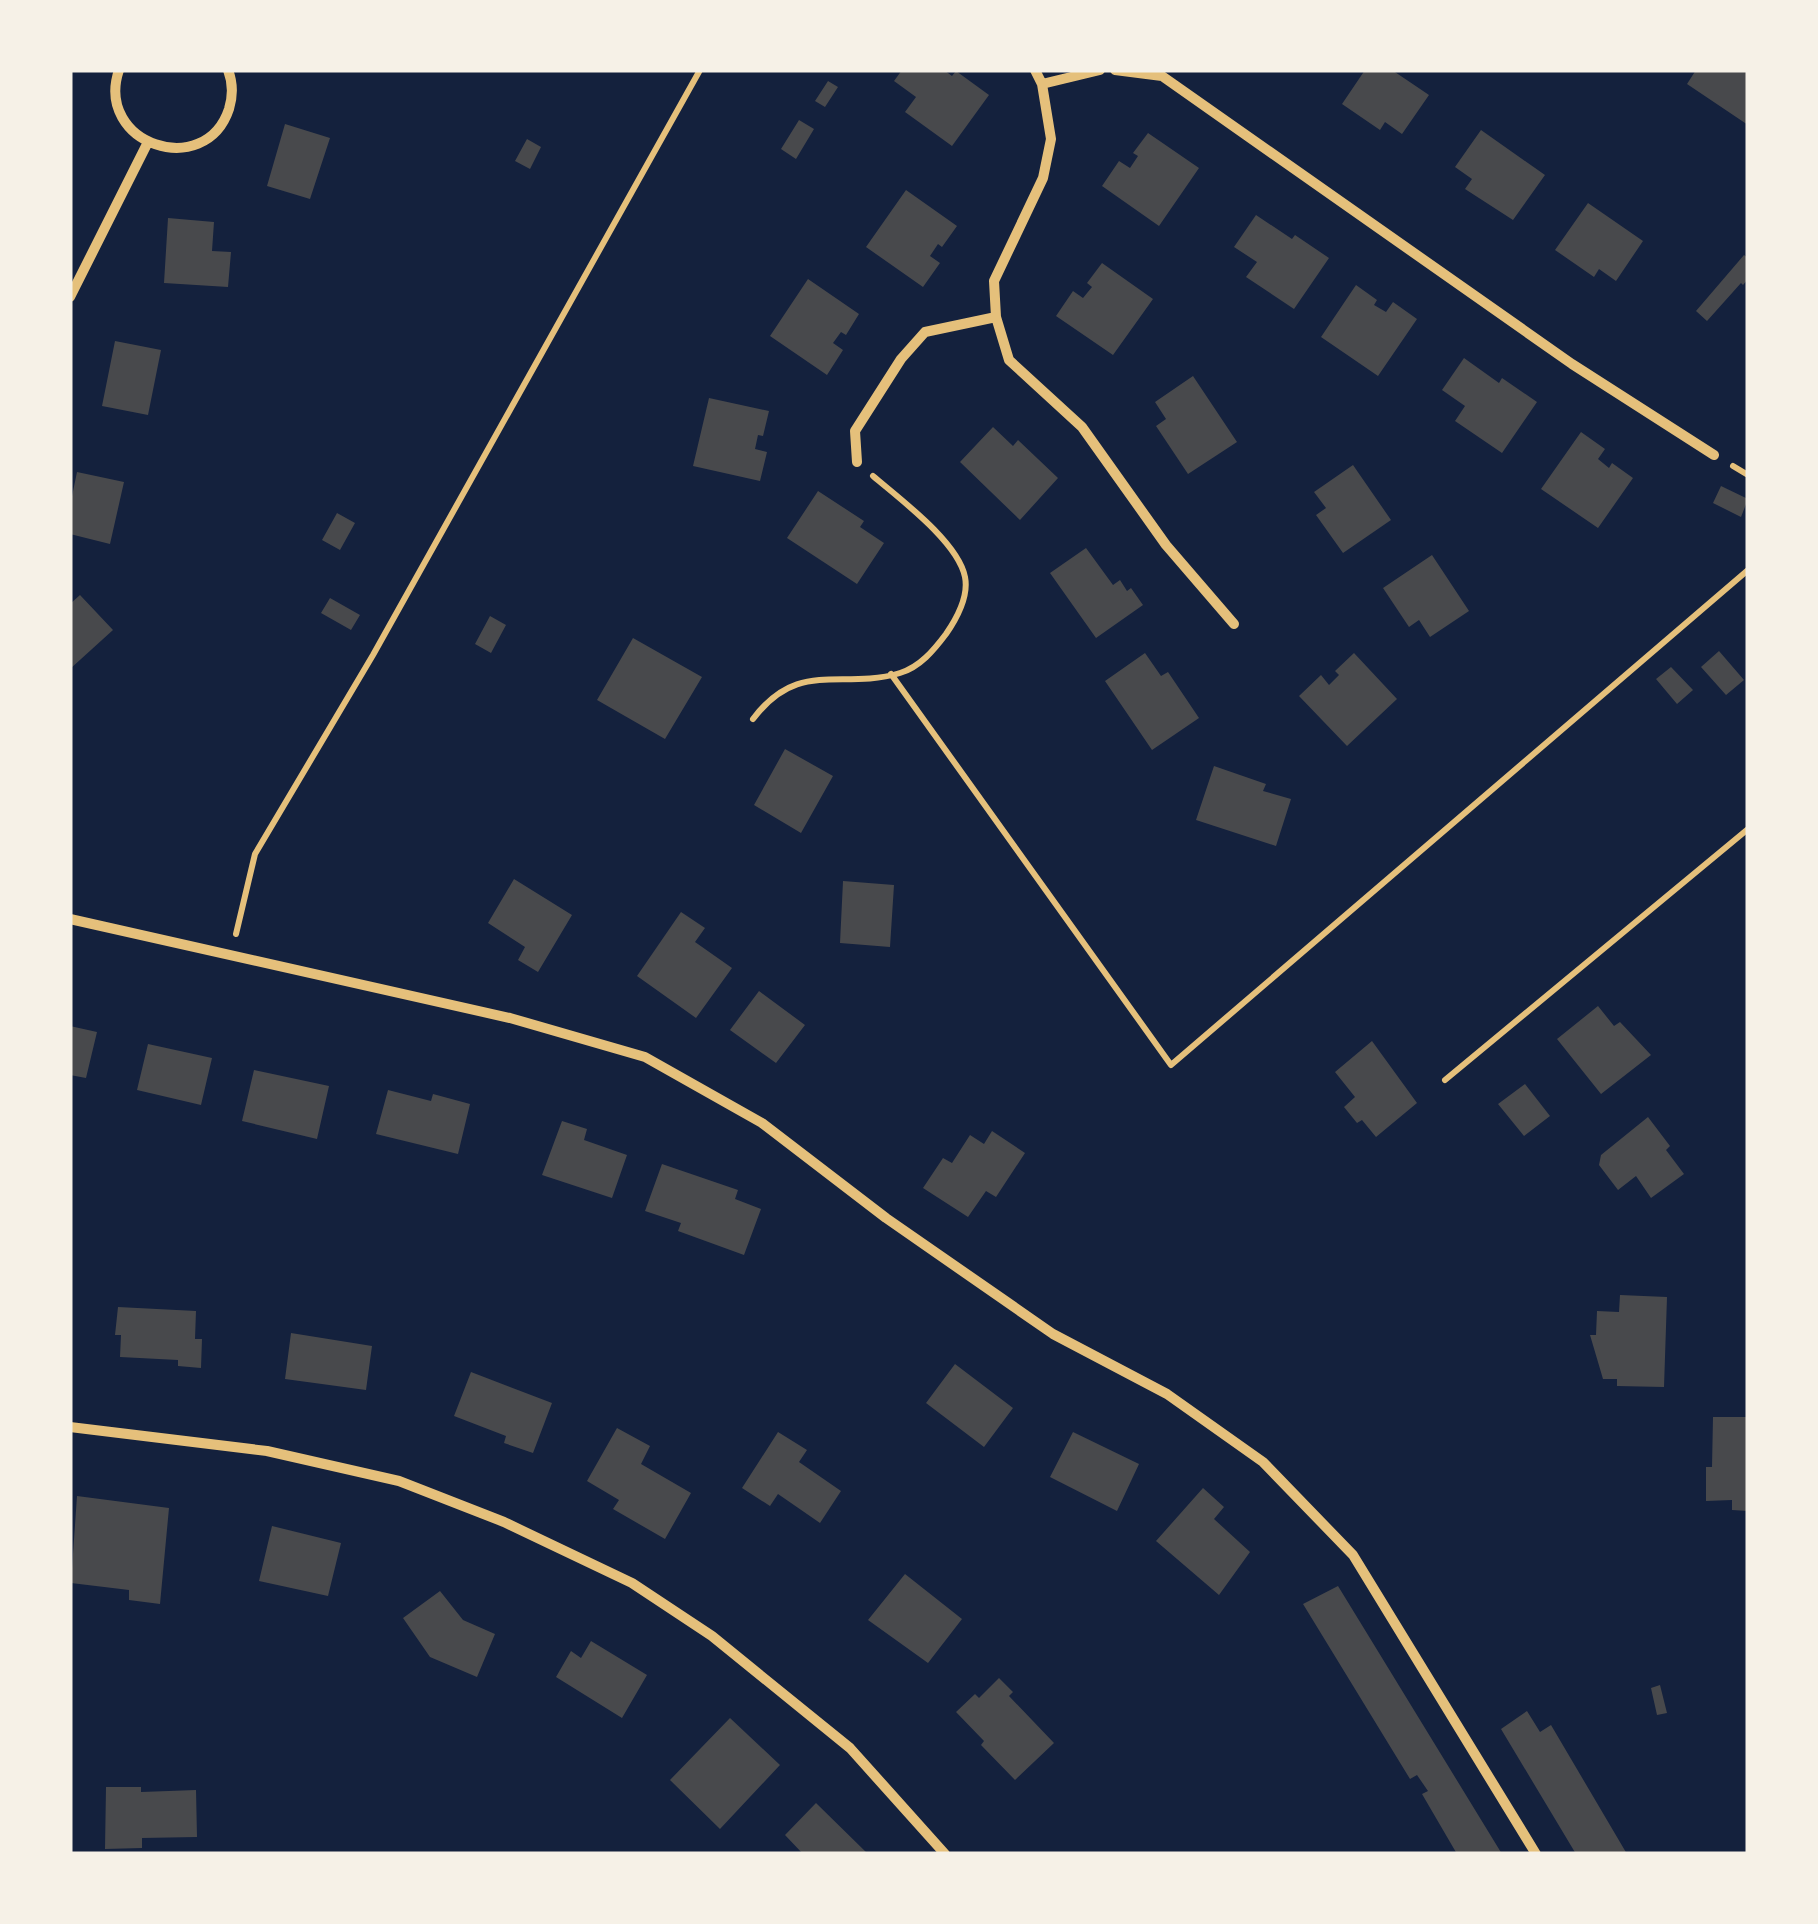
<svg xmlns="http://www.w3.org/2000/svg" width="1818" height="1924" font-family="'Archivo Narrow',sans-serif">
<rect width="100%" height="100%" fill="#14213d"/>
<path fill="#48494c" d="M902,70H944L952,76L956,71L989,95L952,146L905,112L916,97L894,81Z
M1365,70H1392L1429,95L1402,134L1385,122L1380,130L1342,104Z
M1696,70H1748V125L1687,84Z
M828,81L838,87L825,107L815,101Z
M799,120L814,129L796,159L781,149Z
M285,124L330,138L310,199L267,186Z
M1481,130L1545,175L1513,220L1465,189L1472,179L1455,167Z
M1148,133L1199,168L1159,226L1102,186L1119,161L1130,168L1138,156L1133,153Z
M527,139L541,147L530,169L515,161Z
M906,190L957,226L942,247L938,244L930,256L940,263L923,287L866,247Z
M1588,203L1643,241L1616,281L1599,269L1594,277L1555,250Z
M1256,215L1292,239L1295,235L1329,258L1294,309L1246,277L1257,262L1234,247Z
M168,218L214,222L212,251L231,252L228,287L164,283Z
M1744,255L1748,258V279L1743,285L1741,283L1707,321L1696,311Z
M1102,263L1153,299L1113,355L1056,316L1073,291L1083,298L1092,287L1087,283Z
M808,279L859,314L846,335L841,332L833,343L843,350L827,375L770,336Z
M1356,285L1377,300L1374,305L1386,312L1393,302L1417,319L1378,376L1321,337Z
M115,341L161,350L148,415L102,406Z
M1464,358L1499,383L1502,378L1537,402L1502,453L1455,421L1465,406L1442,390Z
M1193,376L1237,442L1188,474L1156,426L1166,419L1155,402Z
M709,398L769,411L763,436L758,435L755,449L767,452L760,481L693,466Z
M993,427L1013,446L1018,440L1058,478L1020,520L960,462Z
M1581,432L1605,449L1598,459L1609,468L1612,463L1633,478L1598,528L1541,489Z
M1353,465L1391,520L1343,553L1316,515L1326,508L1314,492Z
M77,472L124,482L110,544L70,534V506Z
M1721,486L1748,499L1741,517L1713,503Z
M818,491L864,521L860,527L884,543L857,584L787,538Z
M337,513L355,523L340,550L322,540Z
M1086,548L1113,585L1120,580L1127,591L1131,588L1143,605L1096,638L1050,573Z
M1432,555L1469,611L1430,637L1419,620L1409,627L1383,588Z
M80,595L113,630L70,669V604Z
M330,598L360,615L351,630L321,613Z
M490,616L506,625L491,653L475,644Z
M633,638L702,677L665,739L597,700Z
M1719,651L1744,680L1726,695L1701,667Z
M1145,653L1161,676L1168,672L1199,718L1152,750L1105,681Z
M1354,653L1397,699L1347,746L1299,696L1321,675L1329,685L1339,675L1335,671Z
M1671,667L1693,690L1677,704L1656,679Z
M785,749L833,776L801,833L754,805Z
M1214,766L1266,784L1263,791L1291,799L1276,846L1196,820Z
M514,879L572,915L538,972L518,960L525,947L488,923Z
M843,881L894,885L890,947L840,943Z
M681,912L705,928L695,942L732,968L696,1018L637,976Z
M759,991L805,1025L776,1063L730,1030Z
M1598,1006L1614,1026L1620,1022L1651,1055L1601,1094L1557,1039Z
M70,1026L97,1032L86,1078L70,1075Z
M1372,1041L1417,1103L1376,1137L1362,1120L1357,1123L1344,1107L1355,1097L1335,1072Z
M148,1044L212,1058L201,1105L137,1090Z
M254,1070L329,1086L317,1139L242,1121Z
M1525,1084L1550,1116L1524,1136L1498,1104Z
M388,1090L431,1101L433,1094L470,1104L458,1154L376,1134Z
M1648,1117L1670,1146L1666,1150L1684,1174L1651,1198L1636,1176L1618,1190L1599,1165L1601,1155Z
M562,1121L587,1129L584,1140L627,1155L612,1198L542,1175Z
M992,1131L1025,1153L996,1197L986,1191L968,1217L923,1188L943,1158L952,1163L970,1135L984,1144Z
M662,1164L738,1190L735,1199L761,1209L744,1255L678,1231L681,1223L645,1211Z
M1620,1295L1667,1297L1664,1387L1617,1386V1379H1603L1590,1335H1596L1597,1311L1619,1312Z
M118,1307L196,1311L195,1339H202L201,1368L178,1366V1360L120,1357L121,1335H115Z
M291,1333L372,1346L366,1390L285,1379Z
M955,1364L1013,1408L984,1447L926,1403Z
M471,1372L552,1403L533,1453L504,1443L506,1436L454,1416Z
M1713,1417H1748V1511L1732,1510V1500L1706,1501V1467H1712Z
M617,1428L650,1446L641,1464L691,1493L665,1539L613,1509L619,1500L587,1481Z
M778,1432L807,1450L799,1462L841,1491L820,1523L778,1494L770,1506L742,1488Z
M1073,1432L1139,1464L1117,1511L1050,1477Z
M1203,1488L1224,1507L1214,1519L1250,1552L1219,1595L1156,1541Z
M77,1496L169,1508L160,1604L129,1600V1590L71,1583Z
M272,1526L341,1543L328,1596L259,1581Z
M905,1574L962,1619L928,1663L868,1620Z
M1338,1586L1368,1635L1502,1854H1457L1422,1794L1428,1791L1417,1775L1410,1779L1303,1604Z
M440,1591L463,1620L495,1634L477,1677L430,1657L403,1618Z
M591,1641L647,1675L622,1718L556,1677L571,1651L581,1658Z
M999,1678L1013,1692L1009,1696L1054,1743L1015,1780L981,1745L984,1741L956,1712L975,1694L979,1698Z
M1660,1685L1667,1713L1657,1715L1651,1688Z
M1527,1711L1540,1732L1551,1725L1627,1854H1576L1501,1729Z
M730,1718L780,1765L720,1829L670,1780Z
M106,1787H141V1792L196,1790L197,1837L142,1838V1848L105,1849Z
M816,1803L868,1854H803L785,1835Z"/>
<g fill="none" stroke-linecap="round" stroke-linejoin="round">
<path stroke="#e5c07b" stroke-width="6" d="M1733,466L1748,475
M891,674L1171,1065L1748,570
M753,719C799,658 840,691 900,673C920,667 934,650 946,634C957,618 969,597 965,577C958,542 900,499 873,476
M236,934L255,854L373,655L700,70
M1445,1080L1748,829"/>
<path stroke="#e5c07b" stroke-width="10" d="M119,70C94,144 205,181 229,109C233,96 233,83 228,70
M1035,70L1042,84L1051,139L1043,178L994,281L996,317L1009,360L1082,427L1166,545L1234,624
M1115,70L1162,76L1572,364L1714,455
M1042,84L1100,70
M70,297L148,142
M857,462L855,431L901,359L925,332L996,317
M70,919L510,1018L645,1057L762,1123L886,1218L1053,1334L1167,1394L1263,1462L1353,1555L1536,1854
M70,1427L267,1451L399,1481L504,1522L632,1583L712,1636L850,1748L945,1854"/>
</g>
<rect width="1818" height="1924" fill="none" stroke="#f6f1e7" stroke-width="145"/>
</svg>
